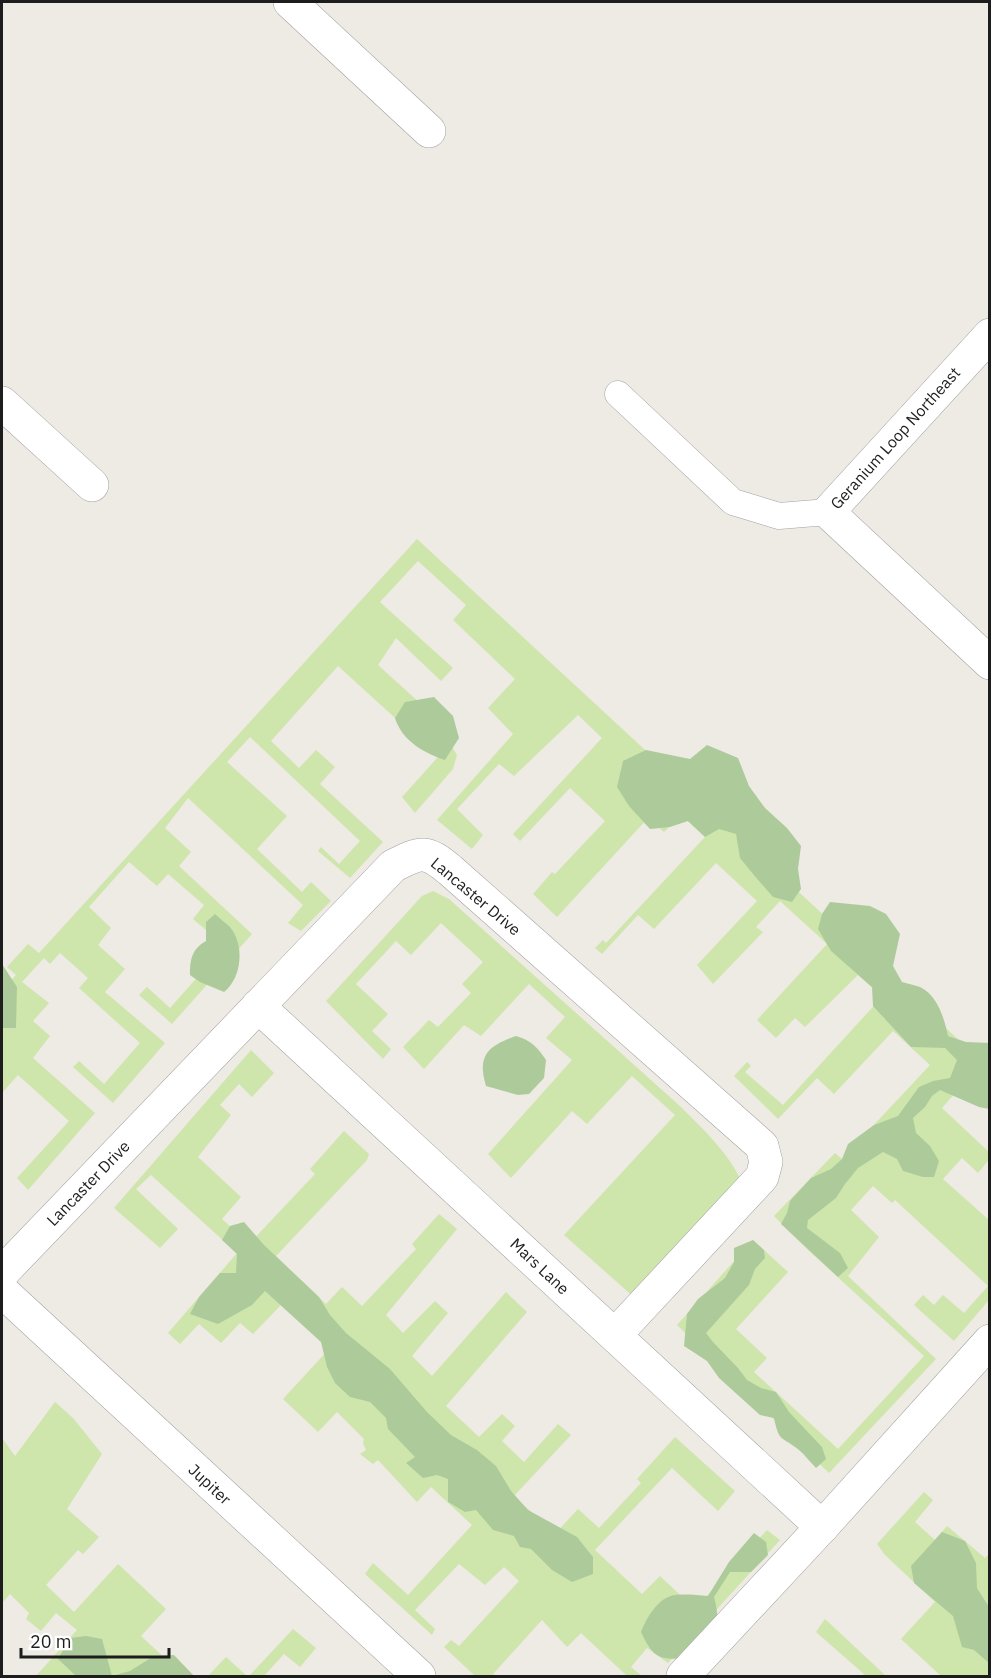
<svg xmlns="http://www.w3.org/2000/svg" width="991" height="1678" viewBox="0 0 991 1678" font-family="'IBM Plex Sans',sans-serif">
  <style>
    .grass { fill: #cee6ac }
    .forest { fill: #adcb9a }
    .lines { fill: none; stroke-linecap: round; stroke-linejoin: round }
    .service-casing { stroke: #a1a1a1; stroke-width: 27 }
    .minor-casing { stroke: #a1a1a1; stroke-width: 34 }
    .service { stroke: #fff; stroke-width: 26 }
    .minor { stroke: #fff; stroke-width: 33 }
    .labels { text-anchor: middle; stroke-width: 5; stroke-linejoin: round; paint-order: stroke }
    .street-label { font-size: 16px; fill: #1d1d1d; stroke: #fff }
  </style>
  <rect width="100%" height="100%" fill="#eeeae4"/>
  <g class="grass">
    <path d="M 417,539 L 989,1068 L 975,1070 L 942,1108 L 989,1152 L 989,1160 L 978,1173 L 962,1158 L 943,1179 L 989,1220 L 989,1300 L 954,1341 L 914,1305 L 923,1295 L 934,1305 L 943,1295 L 964,1313 L 988,1286 L 895,1200 L 892,1203 L 873,1186 L 851,1210 L 879,1237 L 848,1276 L 936,1359 L 829,1473 L 677,1325 L 753,1240 L 788,1272 L 736,1329 L 767,1358 L 754,1372 L 838,1449 L 924,1356 L 808,1250 L 774,1216 L 835,1153 L 842,1159 L 930,1065 L 893,1031 L 834,1094 L 817,1078 L 778,1119 L 734,1076 L 747,1062 L 751,1066 L 745,1072 L 783,1105 L 882,997 L 858,975 L 805,1027 L 795,1018 L 776,1038 L 757,1020 L 827,944 L 780,901 L 756,927 L 763,932 L 713,984 L 697,965 L 757,901 L 716,863 L 654,929 L 638,915 L 602,954 L 595,948 L 603,940 L 606,943 L 705,837 L 681,815 L 664,832 L 648,818 L 557,917 L 533,894 L 552,872 L 555,874 L 605,821 L 570,788 L 520,841 L 513,834 L 602,738 L 578,715 L 514,776 L 499,764 L 457,809 L 483,835 L 472,849 L 437,820 L 513,734 L 488,708 L 515,679 L 453,620 L 466,605 L 418,561 L 380,602 L 453,668 L 441,681 L 396,638 L 378,665 L 432,714 L 457,755 L 453,769 L 415,813 L 402,797 L 438,757 L 338,666 L 271,741 L 299,768 L 316,750 L 335,767 L 320,784 L 383,842 L 350,878 L 318,851 L 321,847 L 339,864 L 360,841 L 250,737 L 227,762 L 287,816 L 257,849 L 302,892 L 311,882 L 331,901 L 301,931 L 288,923 L 303,905 L 188,798 L 165,828 L 191,852 L 179,866 L 252,934 L 172,1024 L 139,995 L 147,987 L 170,1008 L 225,946 L 193,919 L 204,905 L 168,874 L 157,886 L 129,862 L 89,907 L 111,928 L 98,945 L 125,969 L 105,992 L 165,1043 L 113,1103 L 73,1067 L 79,1061 L 104,1084 L 140,1043 L 79,988 L 88,978 L 60,953 L 50,964 L 44,958 L 22,982 L 49,1003 L 33,1021 L 50,1036 L 33,1058 L 95,1113 L 28,1190 L 17,1178 L 69,1121 L 18,1075 L 2,1093 L 2,991 L 16,975 L 7,967 L 28,944 L 39,953 Z"/>
    <path d="M 433,891 L 449,899 L 681,1107 C 705,1131 730,1154 743,1185 L 636,1299 L 564,1235 L 675,1115 L 632,1076 L 587,1124 L 572,1111 L 511,1178 L 488,1154 L 572,1060 L 546,1038 L 565,1017 L 529,984 L 481,1036 L 464,1025 L 424,1069 L 403,1047 L 429,1020 L 438,1027 L 471,993 L 462,984 L 483,962 L 441,923 L 411,955 L 396,941 L 356,984 L 388,1014 L 372,1031 L 391,1049 L 383,1059 L 326,1001 L 422,896 Z"/>
    <path d="M 251,1050 L 274,1073 L 252,1097 L 239,1084 L 220,1105 L 231,1115 L 198,1157 L 241,1197 L 222,1219 L 249,1244 L 315,1174 L 310,1169 L 344,1131 L 369,1154 L 367,1160 L 276,1256 L 326,1304 L 342,1287 L 362,1306 L 416,1249 L 412,1244 L 439,1214 L 457,1229 L 386,1315 L 403,1333 L 435,1301 L 448,1313 L 412,1356 L 432,1376 L 506,1292 L 527,1312 L 446,1406 L 479,1437 L 502,1414 L 515,1426 L 502,1441 L 524,1462 L 558,1424 L 571,1435 L 514,1496 L 555,1534 L 578,1509 L 599,1528 L 641,1483 L 637,1479 L 675,1437 L 735,1491 L 718,1511 L 672,1468 L 595,1550 L 642,1594 L 660,1576 L 695,1609 L 767,1530 L 780,1540 L 668,1663 L 647,1648 L 631,1667 L 642,1676 L 627,1676 L 581,1633 L 567,1647 L 542,1620 L 493,1674 L 494,1676 L 475,1676 L 444,1647 L 451,1640 L 459,1646 L 519,1581 L 504,1567 L 485,1585 L 459,1564 L 415,1610 L 435,1629 L 432,1635 L 365,1574 L 373,1563 L 408,1595 L 472,1525 L 431,1487 L 417,1502 L 378,1460 L 373,1464 L 360,1454 L 366,1450 L 363,1443 L 364,1439 L 337,1412 L 318,1432 L 283,1399 L 329,1349 L 281,1305 L 253,1334 L 240,1323 L 221,1343 L 199,1324 L 180,1344 L 168,1333 L 237,1253 L 151,1175 L 136,1189 L 178,1229 L 160,1248 L 114,1208 Z"/>
    <path d="M 55,1402 L 73,1418 L 102,1454 L 67,1509 L 99,1537 L 83,1554 L 78,1550 L 46,1585 L 74,1612 L 118,1564 L 166,1609 L 141,1636 L 184,1676 L 36,1676 L 77,1630 L 56,1613 L 41,1631 L 26,1619 L 29,1613 L 10,1594 L 2,1603 L 2,1438 L 15,1456 Z"/>
    <path d="M 924,1492 L 933,1500 L 915,1522 L 935,1540 L 947,1526 L 985,1558 L 989,1554 L 989,1676 L 941,1676 L 901,1639 L 935,1602 L 885,1555 L 877,1544 Z"/>
    <path d="M 825,1619 L 886,1676 L 862,1676 L 864,1674 L 816,1632 Z"/>
    <path d="M 293,1629 L 316,1648 L 300,1667 L 284,1654 L 264,1676 L 249,1676 Z"/>
    <path d="M 226,1657 L 247,1676 L 208,1676 Z"/>
  </g>
  <g class="forest">
    <path d="M 434,697 L 453,716 L 459,738 L 445,760 C 424,753 402,741 395,718 L 405,702 Z"/>
    <path d="M 707,745 L 738,758 L 749,786 L 765,808 L 787,828 L 801,846 L 798,869 L 801,889 L 792,902 L 773,897 L 753,874 L 740,858 L 736,834 L 719,829 L 705,837 L 688,821 L 670,827 L 650,829 L 629,806 L 617,787 L 623,761 L 646,750 L 690,759 Z"/>
    <path d="M 830,902 L 870,906 L 886,914 L 900,934 L 893,966 L 902,982 C 908,984 915,985 920,987 C 938,996 944,1018 948,1036 L 966,1042 L 990,1043 L 989,1109 L 979,1107 L 940,1090 L 932,1096 L 925,1107 L 913,1118 L 916,1133 L 930,1146 L 939,1161 L 934,1177 L 923,1177 L 903,1171 L 897,1159 L 883,1152 L 858,1168 L 845,1184 L 836,1198 L 808,1220 L 807,1228 L 840,1253 L 848,1268 L 838,1277 L 781,1224 L 787,1213 L 790,1201 L 811,1178 L 831,1169 L 842,1159 L 848,1144 L 874,1125 L 898,1116 L 919,1087 L 933,1081 L 950,1078 L 957,1060 L 945,1048 L 911,1047 L 873,1006 L 872,987 L 831,951 L 818,929 L 822,914 Z"/>
    <path d="M 215,914 C 220,919 226,923 230,927 C 245,945 242,978 224,992 L 200,982 L 190,975 C 190,959 192,949 206,941 L 206,922 Z"/>
    <path d="M 2,964 L 17,987 L 16,1028 L 2,1028 Z"/>
    <path d="M 516,1036 C 531,1040 538,1048 546,1060 L 544,1078 L 529,1094 L 518,1095 L 486,1086 C 477,1056 487,1046 516,1036 Z"/>
    <path d="M 244,1222 L 264,1245 L 319,1297 L 330,1315 L 346,1333 L 390,1369 L 427,1412 L 451,1435 L 477,1450 L 496,1466 L 511,1491 L 528,1510 L 577,1537 L 593,1557 L 593,1574 L 572,1582 L 552,1570 L 531,1549 L 520,1547 L 514,1536 L 493,1530 L 476,1510 L 465,1512 L 448,1502 L 448,1479 L 437,1475 L 423,1478 L 406,1463 L 415,1457 L 388,1429 L 386,1418 L 370,1402 L 350,1397 L 335,1383 L 327,1367 L 321,1342 L 265,1291 L 252,1305 L 218,1324 L 190,1314 L 199,1297 L 220,1273 L 236,1273 L 237,1254 L 222,1240 L 230,1226 Z"/>
    <path d="M 753,1240 L 764,1250 L 765,1258 L 755,1269 L 749,1285 L 706,1333 L 713,1342 L 738,1368 L 747,1380 L 761,1388 L 776,1392 L 789,1412 L 822,1447 L 826,1459 L 816,1468 C 810,1462 805,1455 799,1450 C 782,1436 779,1443 774,1418 L 760,1415 L 719,1378 L 707,1361 L 684,1346 L 687,1314 L 698,1299 L 725,1278 L 734,1262 L 734,1248 Z"/>
    <path d="M 942,1532 L 965,1541 L 976,1563 L 977,1588 L 989,1607 L 989,1663 L 974,1650 L 962,1647 L 953,1616 L 914,1583 L 911,1566 Z"/>
    <path d="M 754,1533 L 766,1542 L 768,1555 L 751,1572 L 730,1572 L 714,1597 C 723,1629 712,1635 694,1658 C 663,1659 655,1663 641,1632 C 646,1619 658,1597 675,1595 C 685,1594 697,1595 708,1596 L 729,1562 Z"/>
    <path d="M 86,1636 L 102,1639 L 112,1676 L 130,1671 L 154,1656 L 174,1655 L 194,1676 L 76,1676 L 58,1659 L 70,1638 Z"/>
  </g>
  <g class="lines">
    <g class="service-casing">
      <path id="service" d="M 618,394 L 733,502 L 779,516 L 828,512"/>
    </g>
    <g class="minor-casing">
      <g id="minor">
        <path d="M 290,2 L 429,131"/>
        <path d="M 990,335 L 828,512 L 990,663"/>
        <path d="M 2,403 L 92,485"/>
        <path d="M 258,1006 L 822,1527"/>
        <path d="M 2,1273 L 393,866 C 421,852 425,849 450,870 L 762,1146 L 766,1162 L 762,1177 L 615,1335"/>
        <path d="M 2,1291 L 419,1676"/>
        <path d="M 683,1676 L 822,1527 L 990,1341"/>
      </g>
    </g>
    <use href="#service" class="service"/>
    <use href="#minor" class="minor"/>
  </g>
  <g class="labels">
    <g class="street-label">
      <text transform="translate(895 438) rotate(-48)" y="6">Geranium Loop Northeast</text>
      <text transform="translate(476 896) rotate(40)" y="6">Lancaster Drive</text>
      <text transform="translate(88 1183) rotate(-46)" y="6">Lancaster Drive</text>
      <text transform="translate(540 1266) rotate(43)" y="6">Mars Lane</text>
      <text transform="translate(210 1484) rotate(43)" y="6">Jupiter</text>
    </g>
  </g>
  <rect width="991" height="1678" fill="none" stroke="#1d1d1d" stroke-width="6"/>
  <path d="M21 1648v9h148v-9" fill="none" stroke="#1d1d1d" stroke-width="3"/>
  <text x="30" y="1648" font-size="18" fill="#1d1d1d" stroke="#ffffff" stroke-width="4.5" paint-order="stroke">20 m</text>
</svg>
